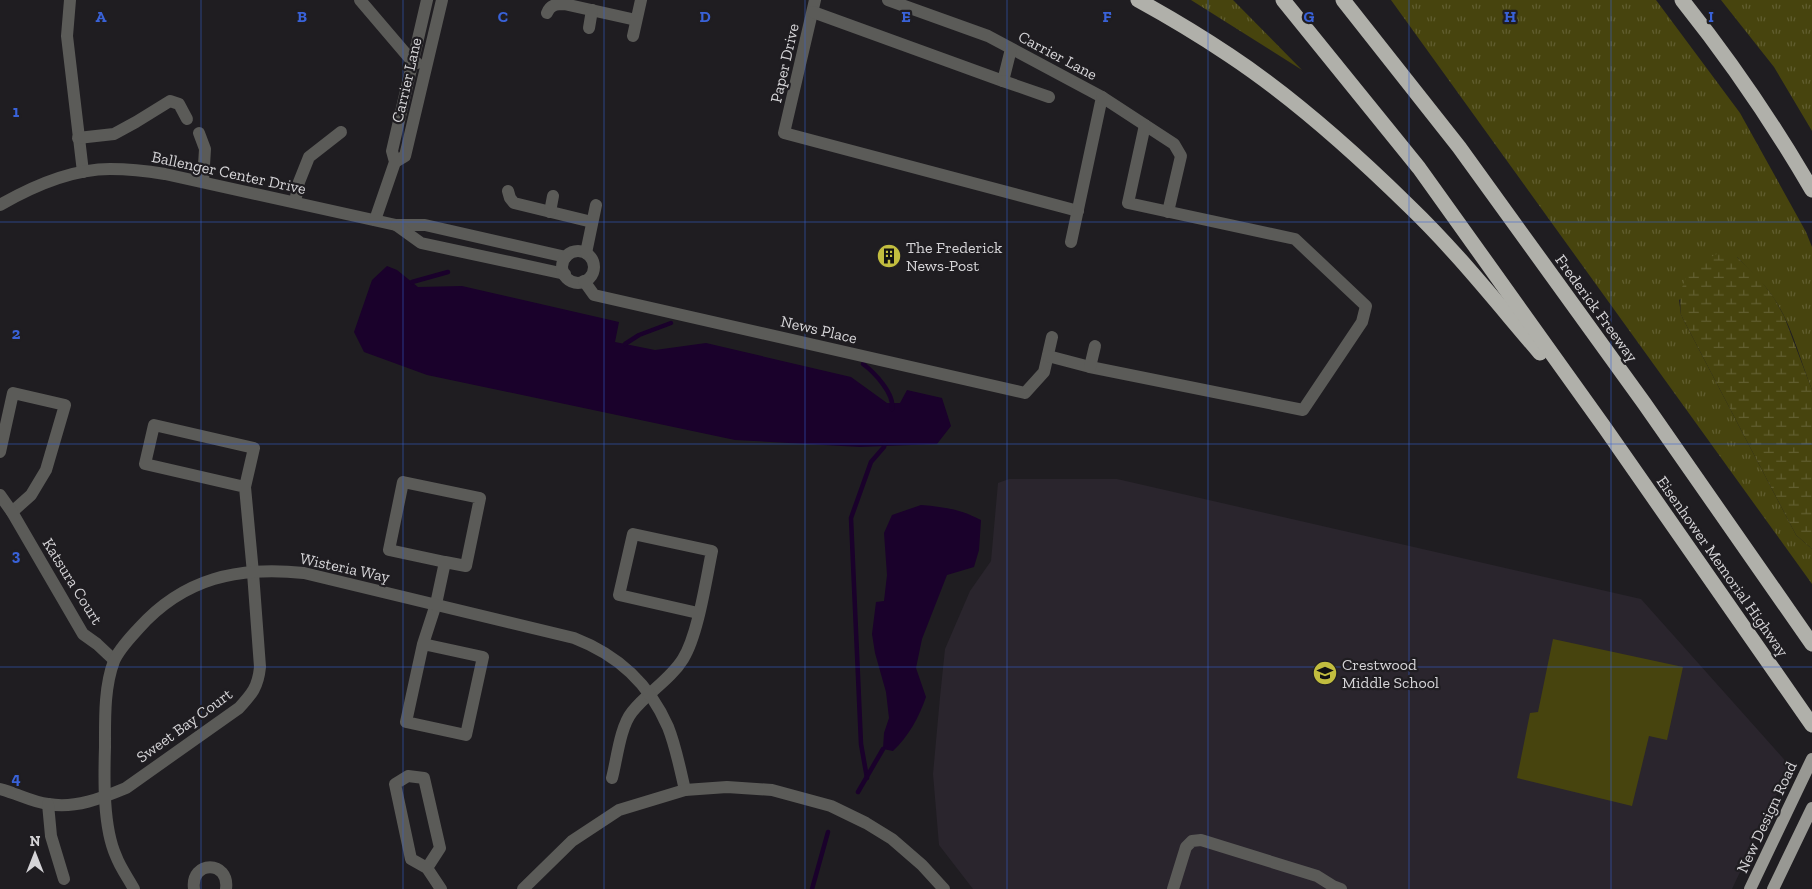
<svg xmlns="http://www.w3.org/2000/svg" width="1812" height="889" viewBox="0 0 1812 889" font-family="'Zilla Slab',serif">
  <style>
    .built { fill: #2a252d }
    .grass { fill: url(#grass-tufts) }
    .wetland { fill: url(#wetland-marsh) }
    .pitch { fill: #47440e }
    .water { fill: #1a012b }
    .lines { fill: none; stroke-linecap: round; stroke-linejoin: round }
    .stream { stroke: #1a012b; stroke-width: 4.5 }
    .minor { stroke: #5b5b58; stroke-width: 12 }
    .major { stroke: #989893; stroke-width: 12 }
    .highway { stroke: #b0b0aa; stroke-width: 15 }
    .grid { fill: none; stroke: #3962d8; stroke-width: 1; stroke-opacity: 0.55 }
    .labels { text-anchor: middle; stroke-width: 4.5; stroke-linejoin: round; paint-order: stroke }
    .street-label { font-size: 16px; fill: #d5d4d7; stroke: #1f1d21 }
    .poi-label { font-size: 16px; fill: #d5d4d7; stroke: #1f1d21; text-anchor: start }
    .grid-label { font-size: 16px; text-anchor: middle; font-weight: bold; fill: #3962d8; stroke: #1f1d21; stroke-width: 4.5; stroke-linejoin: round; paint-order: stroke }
  </style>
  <defs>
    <pattern id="grass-tufts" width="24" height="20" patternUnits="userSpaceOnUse" patternTransform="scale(1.25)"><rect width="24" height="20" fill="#47440e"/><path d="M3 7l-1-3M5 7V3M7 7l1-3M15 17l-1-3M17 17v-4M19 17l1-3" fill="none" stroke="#615e30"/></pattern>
    <pattern id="wetland-marsh" width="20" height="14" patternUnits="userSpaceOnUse" patternTransform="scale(1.25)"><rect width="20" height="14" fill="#47440e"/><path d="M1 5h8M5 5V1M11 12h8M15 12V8" fill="none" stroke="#615e30"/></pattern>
  </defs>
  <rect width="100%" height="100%" fill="#1f1d21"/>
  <path class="built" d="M 1009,479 L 1117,479 L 1641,599 L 1790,766 L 1732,889 L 973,889 L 939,845 L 933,774 L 940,697 L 945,649 L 970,591 L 991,561 L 998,483 Z"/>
  <g class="grass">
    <path d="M 1191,0 L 1233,0 L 1302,70 Z"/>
    <path d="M 1391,0 L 1656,0 L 1740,113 L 1806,232 L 1812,247 L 1812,390 C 1800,360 1792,324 1773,297 C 1763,282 1750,270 1737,257 L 1679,300 L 1681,315 L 1796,535 L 1812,549 L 1812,584 Z"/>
    <path d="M 1721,0 L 1812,0 L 1812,131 L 1774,67 Z"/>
  </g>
  <path class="wetland" d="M 1721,252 L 1737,257 L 1759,278 L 1774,298 L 1784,316 L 1812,390 L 1812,549 L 1796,535 L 1681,315 C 1677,279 1690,266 1721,252 Z"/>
  <path class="pitch" d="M 1553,639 L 1683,667 L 1667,740 L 1649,736 L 1632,806 L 1517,778 L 1530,713 L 1538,712 Z"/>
  <g class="water">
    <path d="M 387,266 L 397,270 L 418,287 L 462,286 L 619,322 L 615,342 L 655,350 L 706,343 L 851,377 L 887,403 L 900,403 L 907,390 L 942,398 L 951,426 L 937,444 L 860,447 L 735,440 L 427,375 L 364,352 L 354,332 L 372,280 Z"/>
    <path d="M 921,505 C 944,507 960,509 981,520 L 979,550 L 974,567 L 947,575 L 922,639 L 916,668 L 926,697 C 919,717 909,736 893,751 L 883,749 L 884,733 L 889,718 L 886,692 L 875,653 L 872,634 L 876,602 L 884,601 L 887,575 L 884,533 L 892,515 Z"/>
  </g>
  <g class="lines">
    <g class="stream">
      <path d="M 412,282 L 448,272"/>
      <path d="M 625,344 L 639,335 L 671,323"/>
      <path d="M 863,364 C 874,372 895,394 892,409"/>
      <path d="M 867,778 L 861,744 L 851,518 L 871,462 L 884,447 L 885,443"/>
      <path d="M 858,792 L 883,749"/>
      <path d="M 812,889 L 828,832"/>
    </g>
    <g class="minor">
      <path d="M 70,0 L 67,36 L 83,172"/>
      <path d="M 360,0 L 412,61 L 417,63"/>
      <path d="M 815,0 L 784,133 L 1078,211"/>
      <path d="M 888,0 L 988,36 L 1102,97 L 1071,242"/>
      <path d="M 813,12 L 1003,81 L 1011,49"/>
      <path d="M 547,13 C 550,5 556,4 564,4 L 636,20"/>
      <path d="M 589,28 L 592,10"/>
      <path d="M 633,36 L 641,0"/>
      <path d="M 1003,81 L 1049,97"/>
      <path d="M 1102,97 L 1174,144 L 1181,156 L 1168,212"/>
      <path d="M 199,133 L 205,149 L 203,182"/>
      <path d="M 78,138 L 114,134 L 136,122 L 170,101 L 179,104 L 187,119"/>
      <path d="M 395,162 L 405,156 L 442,0"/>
      <path d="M 508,191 L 510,198 L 514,203 L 592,222"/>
      <path d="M 295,202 L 299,182 L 309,157 L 341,132"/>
      <path d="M 0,205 C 33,186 71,169 110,169 C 129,169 147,171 165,174 L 396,225 L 425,225 L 566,257"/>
      <path d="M 550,212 L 553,196"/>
      <path d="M 375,220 L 395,162 L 392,151 L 427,0"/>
      <path d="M 396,225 L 421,243 L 565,274"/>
      <circle cx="578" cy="267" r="16"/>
      <path d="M 586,253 L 596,205"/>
      <path d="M 584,281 L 594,295 L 1025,393 L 1044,372 L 1052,337"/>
      <path d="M 1048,356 L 1090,367 L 1303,410 L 1362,322 L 1366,306 L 1295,239 L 1128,203 L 1145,125"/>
      <path d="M 1090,367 L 1095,346"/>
      <path d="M 0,452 L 13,393 L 65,405 L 46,470 L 31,495 L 12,512"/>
      <path d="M 0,495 L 12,512 L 83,634 L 97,644 L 114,660"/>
      <path d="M 423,644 L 406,722 L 466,735 L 483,657 L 423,644 L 436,604 L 445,562 L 389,550 L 403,482 L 480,498 L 466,566 L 445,562"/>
      <path d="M 612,778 C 617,759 620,727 632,712 C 648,692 670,680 683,659 C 698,635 706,580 712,551 L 633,534 L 619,595 L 698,613"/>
      <path d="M 0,789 C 16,793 32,802 48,804 C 75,809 102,798 126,788 L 239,708 C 252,694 258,687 260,667 L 253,573 L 245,487 L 254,448 L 154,425 L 145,464 L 245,487"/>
      <path d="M 48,804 L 51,836 L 64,879"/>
      <path d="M 427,868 L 440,848 L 424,778 L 408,776 L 395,784 L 411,859 L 427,868 L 441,889"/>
      <path d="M 134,889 C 128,878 120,867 116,856 C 103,827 104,779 105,747 C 105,720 104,687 114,661 C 119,649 130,638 139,628 C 184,578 238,566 304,573 L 574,638 C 618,655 649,683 668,727 C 676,747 680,769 685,790"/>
      <path d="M 194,889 C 190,860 230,860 226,889"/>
      <path d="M 523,889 L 572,841 L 619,810 L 685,790 L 727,787 L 772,790 L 831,806 L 866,823 L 892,839 L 922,865 L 944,889"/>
      <path d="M 1173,889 L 1186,847 L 1192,841 L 1201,840 L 1317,876 L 1333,886 L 1341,889"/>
    </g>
    <g class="major">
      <path d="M 1750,889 L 1812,759"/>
      <path d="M 1773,889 L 1812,808"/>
    </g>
    <g class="highway">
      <path d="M 1138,0 C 1169,17 1199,35 1229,55 C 1294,98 1353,151 1409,206 C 1456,251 1497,303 1540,353"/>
      <path d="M 1283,0 L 1419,168 L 1605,428 L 1812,725"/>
      <path d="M 1343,0 L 1459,147 L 1644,403 L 1812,644"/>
      <path d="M 1682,0 C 1730,60 1773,123 1812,190"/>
    </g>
  </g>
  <path class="grid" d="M 201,0 L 201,889M 403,0 L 403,889M 604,0 L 604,889M 805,0 L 805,889M 1007,0 L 1007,889M 1208,0 L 1208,889M 1409,0 L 1409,889M 1611,0 L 1611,889M 0,222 L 1812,222M 0,444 L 1812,444M 0,667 L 1812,667"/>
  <defs>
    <g id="building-disc" transform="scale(1.25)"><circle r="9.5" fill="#c2bd3f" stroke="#1f1d21"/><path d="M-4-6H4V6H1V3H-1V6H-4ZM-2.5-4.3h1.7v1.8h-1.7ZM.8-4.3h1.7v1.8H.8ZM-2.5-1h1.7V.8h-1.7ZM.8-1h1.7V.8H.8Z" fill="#111"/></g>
    <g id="school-disc" transform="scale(1.25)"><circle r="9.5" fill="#c2bd3f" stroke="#1f1d21"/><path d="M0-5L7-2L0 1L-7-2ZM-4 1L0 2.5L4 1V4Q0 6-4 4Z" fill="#111"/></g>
  </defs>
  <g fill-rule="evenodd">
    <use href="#building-disc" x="889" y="256"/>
    <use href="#school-disc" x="1325" y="673"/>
  </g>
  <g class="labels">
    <g class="street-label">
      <text transform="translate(1058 55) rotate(28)" y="6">Carrier Lane</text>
      <text transform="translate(784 63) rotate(-77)" y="6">Paper Drive</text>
      <text transform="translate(406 80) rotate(-77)" y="6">Carrier Lane</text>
      <text transform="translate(229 172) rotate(12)" y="6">Ballenger Center Drive</text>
      <text transform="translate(1597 308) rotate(54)" y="6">Frederick Freeway</text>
      <text transform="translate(819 329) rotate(13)" y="6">News Place</text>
      <text transform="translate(1723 566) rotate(55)" y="6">Eisenhower Memorial Highway</text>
      <text transform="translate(345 567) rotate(12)" y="6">Wisteria Way</text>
      <text transform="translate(73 581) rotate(58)" y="6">Katsura Court</text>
      <text transform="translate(184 725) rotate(-36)" y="6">Sweet Bay Court</text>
      <text transform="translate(1766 817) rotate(-65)" y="6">New Design Road</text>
    </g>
    <g class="poi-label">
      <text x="906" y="253">The Frederick<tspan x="906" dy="18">News-Post</tspan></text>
      <text x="1342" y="670">Crestwood<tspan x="1342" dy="18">Middle School</tspan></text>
    </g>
  </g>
  <g class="grid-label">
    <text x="101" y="22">A</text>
    <text x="302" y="22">B</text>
    <text x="503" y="22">C</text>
    <text x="705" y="22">D</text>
    <text x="906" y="22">E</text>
    <text x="1107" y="22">F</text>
    <text x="1309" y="22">G</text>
    <text x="1510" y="22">H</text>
    <text x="1711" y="22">I</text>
    <text x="16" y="117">1</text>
    <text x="16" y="339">2</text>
    <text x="16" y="561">3</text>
    <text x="16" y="784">4</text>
  </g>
  <g transform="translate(35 854)" stroke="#1f1d21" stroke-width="4" paint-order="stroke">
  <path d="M0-4L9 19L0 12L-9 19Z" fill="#d5d4d7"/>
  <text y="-8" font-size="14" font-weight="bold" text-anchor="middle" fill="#d5d4d7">N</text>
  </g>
</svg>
